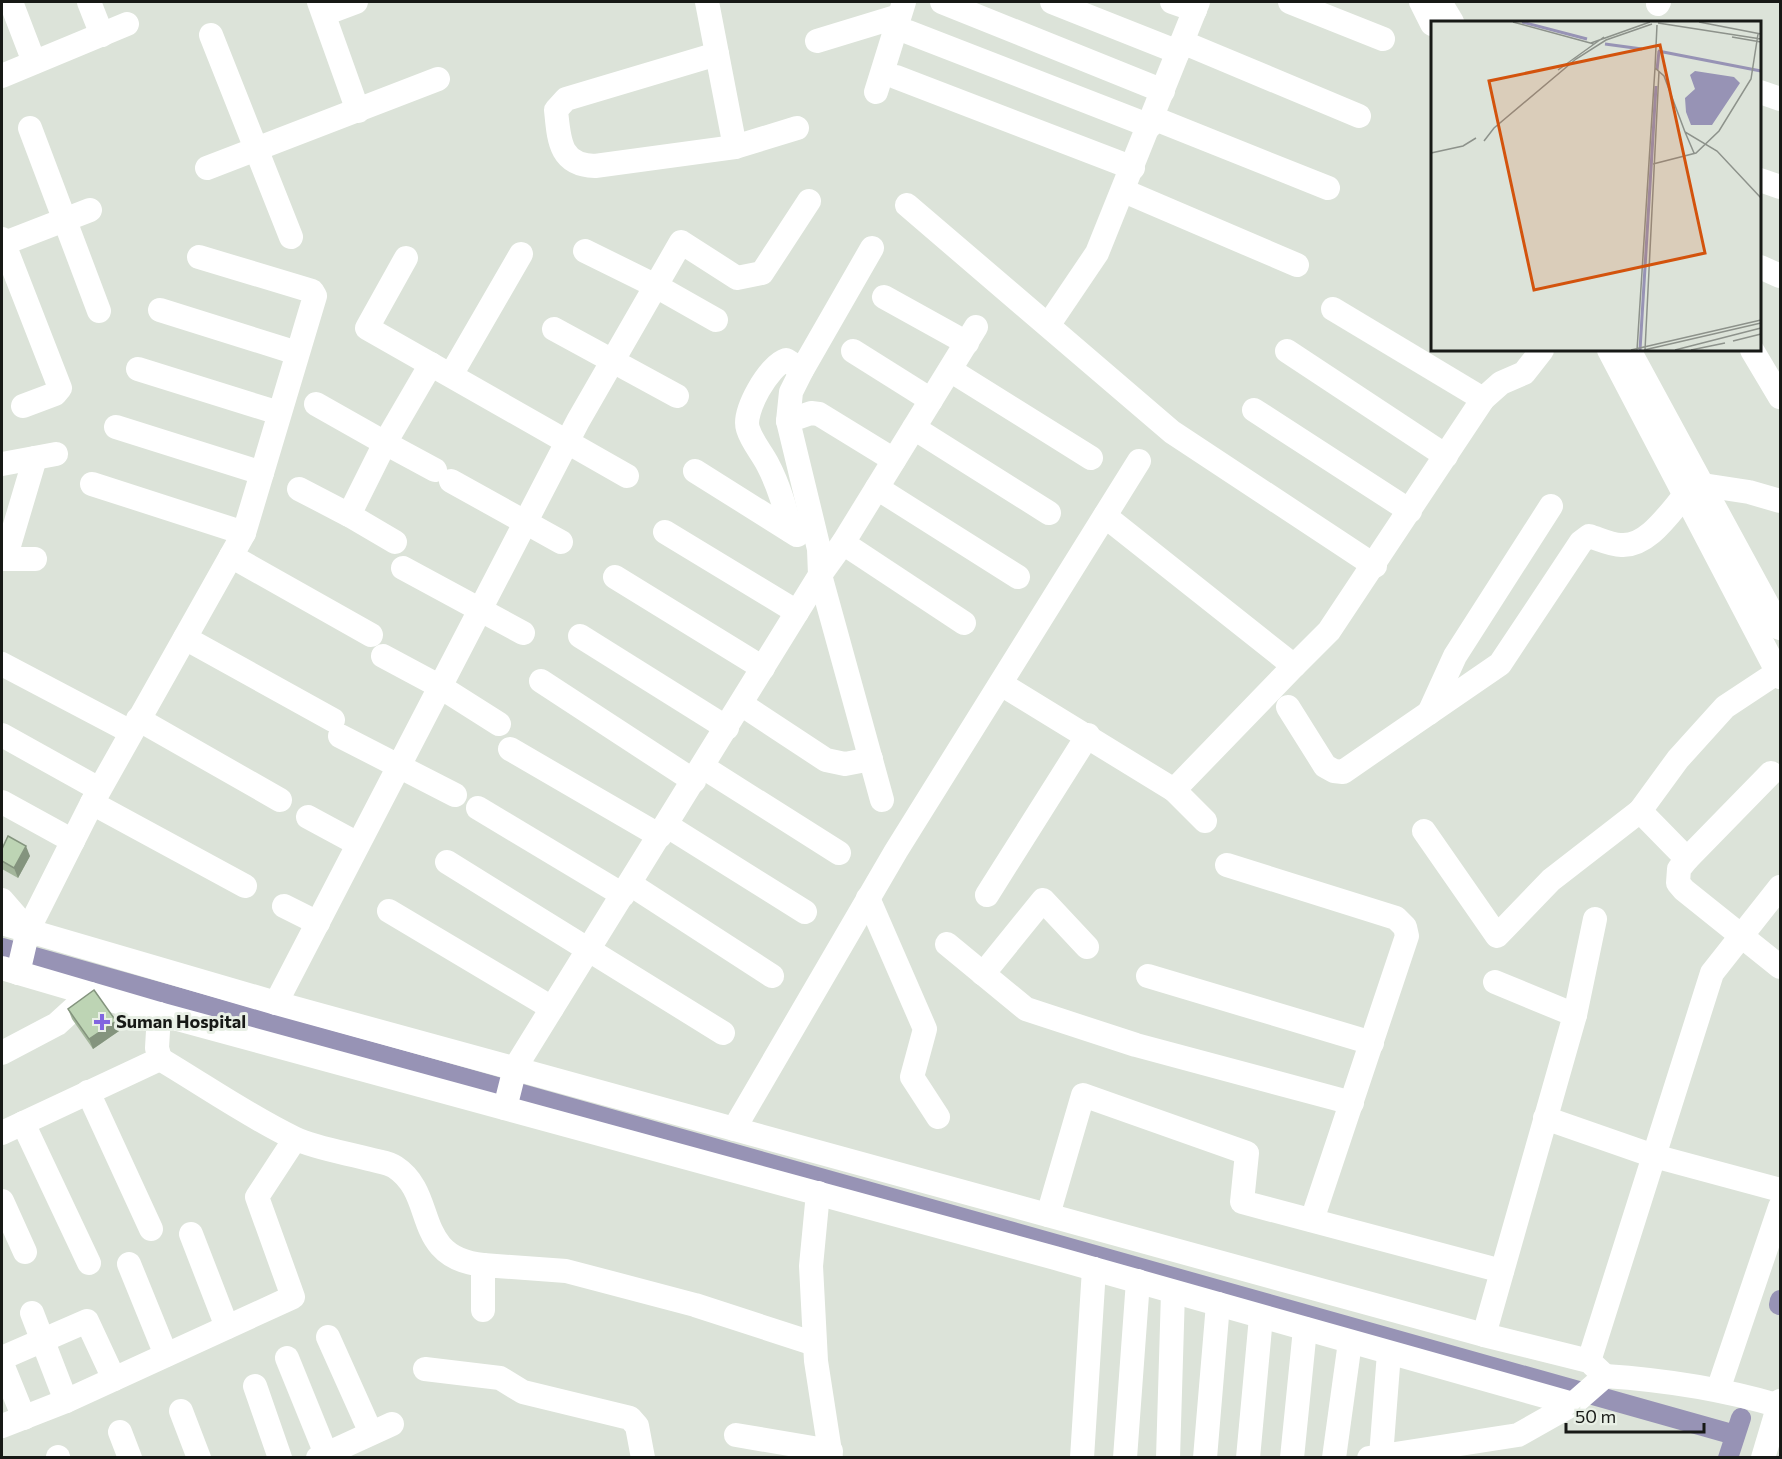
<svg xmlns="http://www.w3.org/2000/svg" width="1782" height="1459" viewBox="0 0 1782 1459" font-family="Commissioner,sans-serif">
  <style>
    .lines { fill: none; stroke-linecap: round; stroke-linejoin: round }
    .canal { stroke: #9793b5; stroke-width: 20 }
    .minor { stroke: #fff; stroke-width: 24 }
    .wall { fill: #a3b69b }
    .shaded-wall { fill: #84947e }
    .building { fill: #bdd4b4; stroke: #84947e; stroke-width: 1.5 }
    .poi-dot { fill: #8165e0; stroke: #e9f0e6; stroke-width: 2 }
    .labels { text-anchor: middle; stroke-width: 6; stroke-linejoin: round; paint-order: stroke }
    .poi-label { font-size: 18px; font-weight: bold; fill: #171916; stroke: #e9f0e6; text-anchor: start }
    .inset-river { fill: none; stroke: #9793b5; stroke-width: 3 }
    .inset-road { fill: none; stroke: #8d928b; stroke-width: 1.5 }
    .view { fill: #d3530d; fill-opacity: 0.15; stroke: #d3530d; stroke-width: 3 }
    .inset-edge { fill: none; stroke: #171916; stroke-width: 3 }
  </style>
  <rect width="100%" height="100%" fill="#dce3d9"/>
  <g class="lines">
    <g class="canal">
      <path d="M 2,948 L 1735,1435"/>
      <path d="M 1779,1305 L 1780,1300"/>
      <path d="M 1728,1458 L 1741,1418"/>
    </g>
    <g class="minor">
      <path d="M 11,2 L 34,62"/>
      <path d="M 89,2 L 102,35"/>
      <path d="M 319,2 L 358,111"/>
      <path d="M 707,2 L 735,147"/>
      <path d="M 942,2 L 1163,91"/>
      <path d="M 1052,2 L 1178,52"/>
      <path d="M 1172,2 L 1195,10"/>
      <path d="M 1290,2 L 1383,39"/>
      <path d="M 1421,2 L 1432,24"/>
      <path d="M 1440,2 L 1452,22"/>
      <path d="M 1658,4 L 1659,2"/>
      <path d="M 324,14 L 356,2"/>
      <path d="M 908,32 L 1150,126"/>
      <path d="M 211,35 L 291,237"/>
      <path d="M 817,41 L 899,16"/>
      <path d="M 1182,42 L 1359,116"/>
      <path d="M 717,54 L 566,99 L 556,110 C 559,139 559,165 595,166 L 735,147 L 797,128"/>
      <path d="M 2,76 L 127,24"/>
      <path d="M 896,77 L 1133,168"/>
      <path d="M 876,92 L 904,2"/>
      <path d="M 1760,92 L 1780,99"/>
      <path d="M 1153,118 L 1328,188"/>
      <path d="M 30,128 L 99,311"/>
      <path d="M 207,168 L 438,79"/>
      <path d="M 1760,180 L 1780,187"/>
      <path d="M 1124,191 L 1297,265"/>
      <path d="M 907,205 L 1172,432 L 1375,566"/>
      <path d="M 2,239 L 60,388 L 55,394 L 23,406"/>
      <path d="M 2,244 L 90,210"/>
      <path d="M 585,251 L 656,286 L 716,320"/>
      <path d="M 406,258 L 367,328 L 627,476"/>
      <path d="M 1760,267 L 1780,276"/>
      <path d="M 884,297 L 967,343"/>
      <path d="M 1333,309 L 1483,399"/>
      <path d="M 160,310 L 297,353"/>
      <path d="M 1049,324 L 1097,253 L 1198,2"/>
      <path d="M 554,329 L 677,396"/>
      <path d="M 1609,350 L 1780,677"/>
      <path d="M 1629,350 L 1780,628"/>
      <path d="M 1752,350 L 1780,397"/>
      <path d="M 853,351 L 931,400"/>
      <path d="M 1287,351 L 1446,456"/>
      <path d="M 431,364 L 385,443 L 435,470"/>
      <path d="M 138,369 L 279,413"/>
      <path d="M 950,370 L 1091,458"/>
      <path d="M 451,375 L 521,254"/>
      <path d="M 316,404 L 385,443 L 349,515 L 395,542"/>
      <path d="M 1254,410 L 1410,511"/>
      <path d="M 788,421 L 811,413 L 819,414 L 894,460"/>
      <path d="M 116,427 L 262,473"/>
      <path d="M 914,428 L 1049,513"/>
      <path d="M 2,464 L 56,454"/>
      <path d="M 695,471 L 797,535"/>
      <path d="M 451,481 L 561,542"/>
      <path d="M 92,484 L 244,533"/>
      <path d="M 1703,485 L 1749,492 L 1780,501"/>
      <path d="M 877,488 L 1018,577"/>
      <path d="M 299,489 L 349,515"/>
      <path d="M 1105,516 L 1294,666 L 1329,631 L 1483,399 L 1501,383 L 1524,373 L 1542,350"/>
      <path d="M 791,531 C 785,508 779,486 768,465 C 762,453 752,442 748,429 C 742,412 769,365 786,360 L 802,370"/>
      <path d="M 665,532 L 797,612"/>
      <path d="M 843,543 L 964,623"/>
      <path d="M 231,556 L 371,635"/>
      <path d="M 2,559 L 35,559"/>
      <path d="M 5,559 L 35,458"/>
      <path d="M 403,568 L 523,633"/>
      <path d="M 615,577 L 763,668"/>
      <path d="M 580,636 L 727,728"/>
      <path d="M 185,638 L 333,720"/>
      <path d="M 383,656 L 439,686 L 499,724"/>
      <path d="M 2,664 L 131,732"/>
      <path d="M 541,681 L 694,781"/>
      <path d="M 1001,684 L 1174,790 L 1294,666"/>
      <path d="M 741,704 L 826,760 L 845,764 L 871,759"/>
      <path d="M 1288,707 L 1325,766 L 1334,771 L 1343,772 L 1500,664 L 1581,542 L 1589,536 C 1599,539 1611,545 1621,545 C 1648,547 1670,512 1686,494"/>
      <path d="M 1429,713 L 1455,656 L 1551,506"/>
      <path d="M 138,719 L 280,800"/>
      <path d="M 2,735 L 99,789"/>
      <path d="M 340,736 L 455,795"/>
      <path d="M 510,749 L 660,836"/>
      <path d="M 703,767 L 839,853"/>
      <path d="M 1174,790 L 1205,821"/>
      <path d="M 882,800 L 820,575 L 843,543 L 976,327"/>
      <path d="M 2,802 L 73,841"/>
      <path d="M 92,803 L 245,886"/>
      <path d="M 478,808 L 623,895"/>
      <path d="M 1640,811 L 1678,759 L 1725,707 L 1778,672"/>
      <path d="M 308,817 L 358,844"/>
      <path d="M 666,825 L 805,912"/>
      <path d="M 1424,831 L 1497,936 L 1551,880 L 1640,811 L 1687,859 L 1771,773"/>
      <path d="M 1687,859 L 1679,869 L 1678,883 L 1684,890 L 1780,967"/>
      <path d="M 447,862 L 723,1033"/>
      <path d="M 1227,865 L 1396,918 L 1405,927 L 1407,936 L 1312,1220"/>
      <path d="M 630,884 L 772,976"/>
      <path d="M 987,895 L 1088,735"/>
      <path d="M 868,898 L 925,1029 L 912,1077 L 938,1117"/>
      <path d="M 2,900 L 28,930"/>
      <path d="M 284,906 L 318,923"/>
      <path d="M 389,911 L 552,1008"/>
      <path d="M 2,923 L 276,1003 L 1484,1335 L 1589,1361 L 1605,1376"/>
      <path d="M 947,944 L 1026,1009 L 1136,1045 L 1352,1103"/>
      <path d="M 2,968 L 159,1014 L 1055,1258 L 1573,1404"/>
      <path d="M 18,973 L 28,930 L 92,803 L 244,533 L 315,296 L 312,291 L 199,257"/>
      <path d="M 983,974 L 1043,900 L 1087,947"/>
      <path d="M 1148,976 L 1372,1043"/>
      <path d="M 1495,982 L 1575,1015"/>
      <path d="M 276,1003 L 578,421 L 681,242 L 737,278 L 762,273 L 809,201"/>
      <path d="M 2,1053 L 57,1024 L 90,994"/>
      <path d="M 160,1059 C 204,1085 248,1116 294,1138 C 317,1149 348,1153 373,1160 C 380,1162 389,1163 395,1167 C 438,1195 411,1257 483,1265"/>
      <path d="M 88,1092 L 151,1229"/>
      <path d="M 505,1108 L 515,1068 L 820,575 L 819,549 L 788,421 L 791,392 L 802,370 L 872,248"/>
      <path d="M 1545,1118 L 1654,1156 L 1780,1190"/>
      <path d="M 23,1123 L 89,1263"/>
      <path d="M 734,1129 L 896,851 L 1139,461"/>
      <path d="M 2,1133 L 160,1059 L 157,1048 L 159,1014"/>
      <path d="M 818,1193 L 811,1266 L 816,1361 L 831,1458"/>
      <path d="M 2,1201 L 25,1252"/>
      <path d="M 1048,1215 L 1083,1095 L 1247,1153 L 1242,1202 L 1502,1271"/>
      <path d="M 191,1234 L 227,1327"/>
      <path d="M 129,1264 L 166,1355"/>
      <path d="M 483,1310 L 483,1265 L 566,1271 L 695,1305 L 815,1344"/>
      <path d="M 32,1313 L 66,1401"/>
      <path d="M 1484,1335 L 1575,1015 L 1595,919"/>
      <path d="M 328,1337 L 371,1433"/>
      <path d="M 2,1358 L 87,1321 L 114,1379"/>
      <path d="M 287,1358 L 326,1454"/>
      <path d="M 1589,1361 L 1712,973 L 1780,887"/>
      <path d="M 2,1364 L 24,1418"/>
      <path d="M 425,1369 L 500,1378 L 523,1392 L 630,1418 L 637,1426 L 643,1458"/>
      <path d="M 255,1386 L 280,1458"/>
      <path d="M 1718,1390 L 1780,1207"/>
      <path d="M 181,1411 L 199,1458"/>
      <path d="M 2,1426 L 66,1401 L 293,1297 L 257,1197 L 295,1139"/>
      <path d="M 120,1432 L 130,1458"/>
      <path d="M 736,1435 L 831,1451"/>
      <path d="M 1381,1456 L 1389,1353"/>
      <path d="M 58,1457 L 58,1458"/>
      <path d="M 318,1458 L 392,1424"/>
      <path d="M 1082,1458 L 1094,1269"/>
      <path d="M 1125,1458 L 1138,1281"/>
      <path d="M 1168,1458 L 1173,1292"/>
      <path d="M 1205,1458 L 1218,1304"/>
      <path d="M 1248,1458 L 1261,1317"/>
      <path d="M 1292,1458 L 1305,1329"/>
      <path d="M 1334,1458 L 1350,1342"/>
      <path d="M 1369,1458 L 1518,1435 L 1573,1404 L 1605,1376 C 1665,1380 1723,1389 1780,1406"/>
      <path d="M 1763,1458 L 1780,1401"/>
    </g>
  </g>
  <g class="wall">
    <path d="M 2,849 L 30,856 L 18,878 L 2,869 Z"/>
    <path d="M 68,1009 L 119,1031 L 93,1049 L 72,1019 Z"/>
  </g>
  <g class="shaded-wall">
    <path d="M 26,846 L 30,856 L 18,878 L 14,868 Z"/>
    <path d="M 116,1021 L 119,1031 L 93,1049 L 89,1039 Z"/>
  </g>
  <g class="building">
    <path d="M 8,836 L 26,846 L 14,868 L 2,861 L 2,849 Z"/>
    <path d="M 94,990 L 116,1021 L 89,1039 L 68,1009 Z"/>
  </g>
  <path class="poi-dot" d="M99 1013h6v6h6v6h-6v6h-6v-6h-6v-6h6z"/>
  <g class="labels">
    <g class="poi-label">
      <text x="116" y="1028">Suman Hospital</text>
    </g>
  </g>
  <g transform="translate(1431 21)">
    <rect width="330" height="330" fill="#dce3d9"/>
    <path d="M 264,50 L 303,56 L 309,62 L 281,104 L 260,104 L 255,91 L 254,77 L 264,68 L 259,54 Z" fill="#9793b5"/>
    <path class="inset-river" d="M 91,1 L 156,18M 174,23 L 211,28M 227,30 L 330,50M 226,49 L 228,30M 209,329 L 225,65"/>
    <path class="inset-road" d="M 82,1 L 163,23M 268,1 L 330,13M 227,2 L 330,18M 226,4 L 224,47 L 233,55 L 254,111 L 286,130 L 330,177M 301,16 L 330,21M 160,22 L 219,1M 127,49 L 173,16M 254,111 L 263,132M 53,120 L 63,107 L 145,38 L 175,19 L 221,3M 0,132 L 32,125 L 45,117M 222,143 L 265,132 L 288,110 L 320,58 L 327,13M 302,320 L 330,313M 200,329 L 330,299M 206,329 L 224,47M 213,329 L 330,302M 214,329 L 228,50M 244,329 L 330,307M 260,329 L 294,322"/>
    <path class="view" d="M 229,24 L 274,232 L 103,269 L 58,60 Z"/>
    <rect width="330" height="330" class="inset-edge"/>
  </g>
  <rect width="1782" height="1459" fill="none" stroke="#171916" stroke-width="6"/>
  <path d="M1566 1423v9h138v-9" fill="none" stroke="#171916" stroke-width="3"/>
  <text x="1575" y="1423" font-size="18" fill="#171916" stroke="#e9f0e6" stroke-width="4.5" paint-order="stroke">50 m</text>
</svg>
